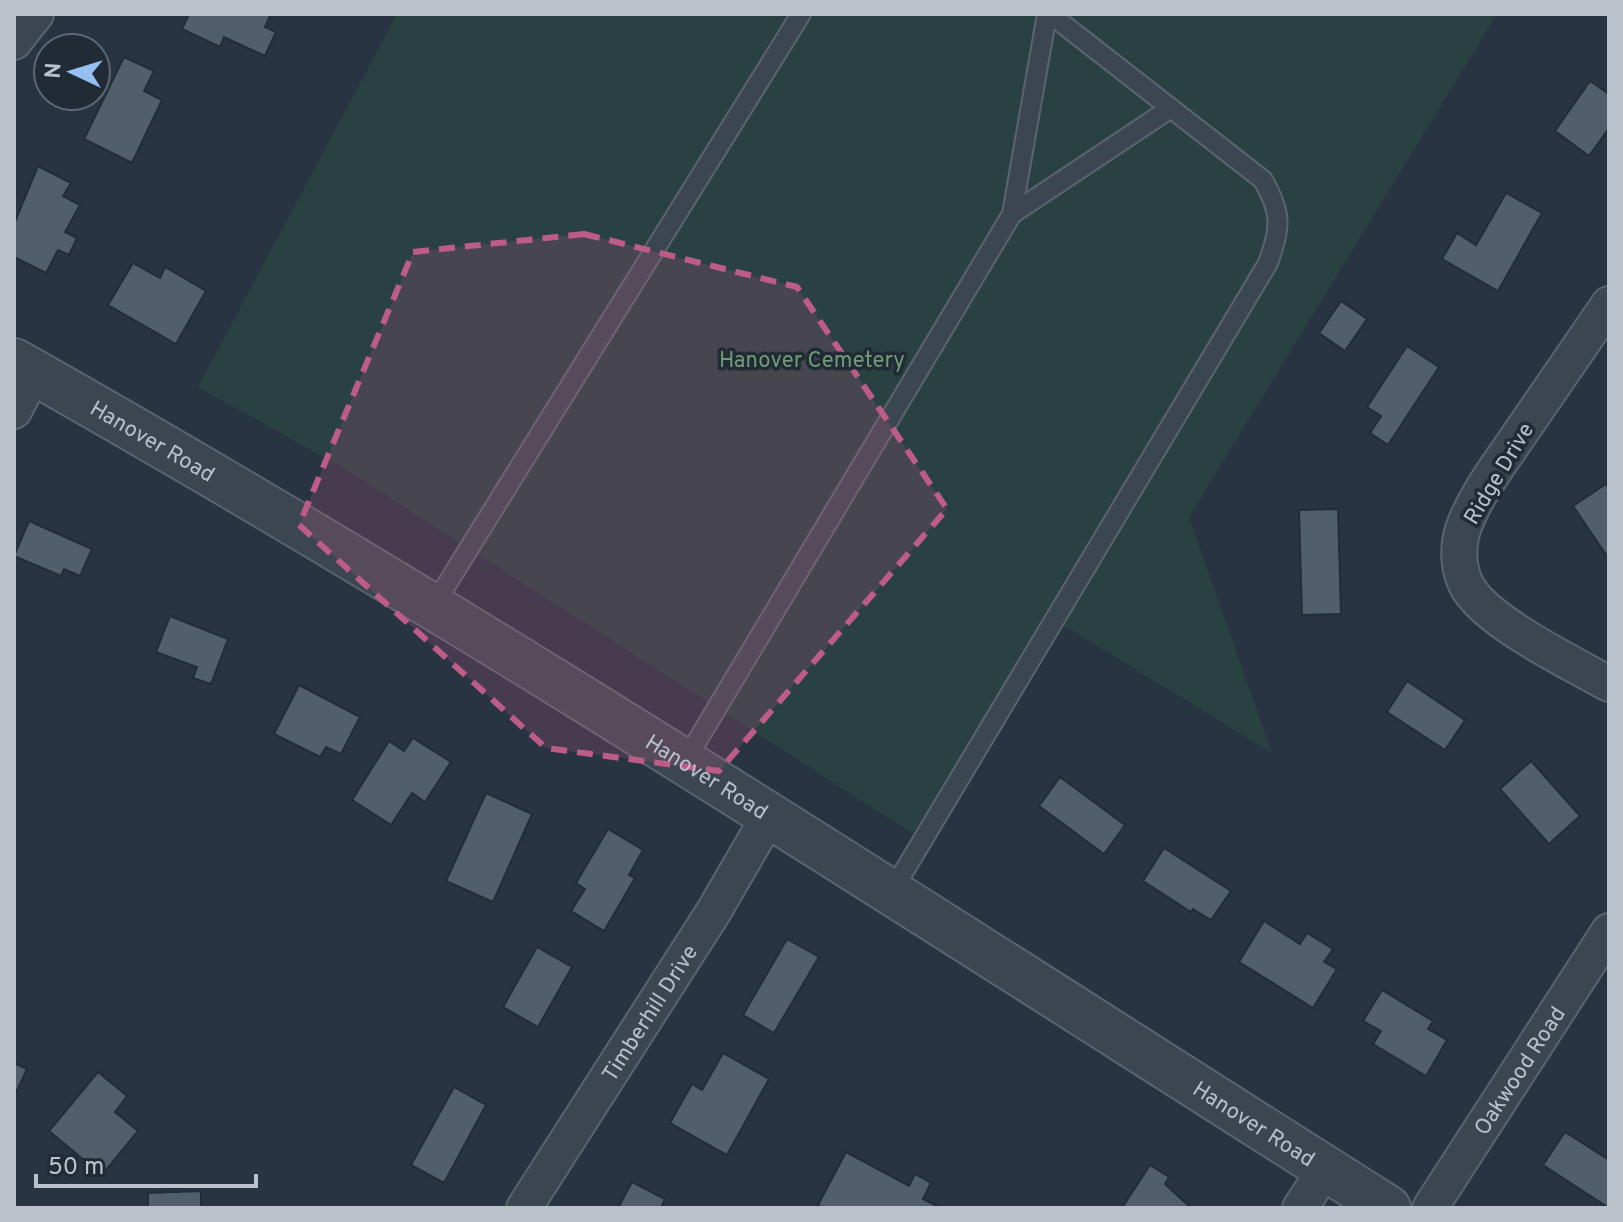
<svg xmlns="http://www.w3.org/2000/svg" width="1623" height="1222" viewBox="0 0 1623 1222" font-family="Overpass,sans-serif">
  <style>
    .green { fill: #2a4142 }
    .building { fill: #515f6c; stroke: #232d38; stroke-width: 2 }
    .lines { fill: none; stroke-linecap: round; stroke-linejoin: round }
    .service-casing { stroke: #5a646e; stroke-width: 22 }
    .minor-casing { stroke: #5a646e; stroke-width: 38 }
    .tertiary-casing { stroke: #5a646e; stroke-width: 48 }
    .service { stroke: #3c4651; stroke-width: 18 }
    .minor { stroke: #3c4651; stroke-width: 34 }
    .tertiary { stroke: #3c4651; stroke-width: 44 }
    .marked { fill: #be5c88; fill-opacity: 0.2; stroke: #be5c88; stroke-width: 6; stroke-dasharray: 16 10; stroke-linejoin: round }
    .labels { text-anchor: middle; stroke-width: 7; stroke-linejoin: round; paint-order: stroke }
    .park-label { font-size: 22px; fill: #729a79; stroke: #212b36 }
    .street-label { font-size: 22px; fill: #b9c1cb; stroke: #212b36 }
  </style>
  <rect width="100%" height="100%" fill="#283441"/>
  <path class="green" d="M 397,14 L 1497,14 L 1189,517 L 1272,753 L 1055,620 L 926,842 L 345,469 L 198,387 Z"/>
  <g class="building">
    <path d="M 189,14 L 271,14 L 265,27 L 276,32 L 265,56 L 224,37 L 220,47 L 182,29 Z"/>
    <path d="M 124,57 L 154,71 L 144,91 L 162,100 L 132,163 L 84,139 Z"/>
    <path d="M 1590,81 L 1609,94 L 1609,128 L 1589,156 L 1555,131 Z"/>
    <path d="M 38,166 L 71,183 L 63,196 L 80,205 L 65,232 L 77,238 L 69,255 L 58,250 L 46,273 L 14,257 L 14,224 Z"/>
    <path d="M 1506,193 L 1542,213 L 1498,291 L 1442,259 L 1457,233 L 1476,245 Z"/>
    <path d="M 133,263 L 160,278 L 165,267 L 206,291 L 176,344 L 108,305 Z"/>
    <path d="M 1341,301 L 1367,319 L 1345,351 L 1319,333 Z"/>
    <path d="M 1407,346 L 1439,367 L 1388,445 L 1370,433 L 1381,416 L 1367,407 Z"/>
    <path d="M 1606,484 L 1609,489 L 1609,559 L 1573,506 Z"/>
    <path d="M 1338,509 L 1341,614 L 1302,615 L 1299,510 Z"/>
    <path d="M 29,521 L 92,549 L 80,576 L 64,569 L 61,576 L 14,556 Z"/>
    <path d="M 170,616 L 228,639 L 211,684 L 193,678 L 197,667 L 156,652 Z"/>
    <path d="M 1407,681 L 1465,720 L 1445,750 L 1387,712 Z"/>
    <path d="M 299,685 L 360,717 L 341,754 L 326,747 L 320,757 L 274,734 Z"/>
    <path d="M 413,738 L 451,762 L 425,802 L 412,793 L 391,825 L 352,800 L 389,741 L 404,751 Z"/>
    <path d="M 1531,761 L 1580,816 L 1549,844 L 1500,789 Z"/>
    <path d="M 1060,777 L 1125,825 L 1104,854 L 1039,806 Z"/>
    <path d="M 486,793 L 532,814 L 493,902 L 446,881 Z"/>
    <path d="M 608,829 L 643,850 L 629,875 L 635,878 L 604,931 L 571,911 L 585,889 L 576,883 Z"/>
    <path d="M 1164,848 L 1231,891 L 1211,920 L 1193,909 L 1191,912 L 1143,881 Z"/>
    <path d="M 1264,921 L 1300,944 L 1307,933 L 1333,949 L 1324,962 L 1337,969 L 1313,1008 L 1239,962 Z"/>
    <path d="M 787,939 L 819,957 L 774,1033 L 743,1015 Z"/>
    <path d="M 537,947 L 572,967 L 538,1027 L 503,1007 Z"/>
    <path d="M 1382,990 L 1433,1021 L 1428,1029 L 1447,1040 L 1426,1076 L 1373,1044 L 1381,1031 L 1363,1021 Z"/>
    <path d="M 723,1053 L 769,1079 L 727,1155 L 670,1123 L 692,1084 L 702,1090 Z"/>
    <path d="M 14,1063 L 27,1069 L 14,1097 Z"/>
    <path d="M 98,1072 L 127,1096 L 115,1112 L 138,1131 L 102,1175 L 49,1131 Z"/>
    <path d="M 454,1087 L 486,1105 L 444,1183 L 411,1165 Z"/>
    <path d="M 1565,1132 L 1609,1160 L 1609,1208 L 1543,1165 Z"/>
    <path d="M 846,1152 L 909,1186 L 915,1174 L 931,1183 L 923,1199 L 941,1208 L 823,1208 L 818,1205 Z"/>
    <path d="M 1150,1165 L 1169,1177 L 1165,1184 L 1191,1208 L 1122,1208 Z"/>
    <path d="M 632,1182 L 665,1199 L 661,1208 L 618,1208 Z"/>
    <path d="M 201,1191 L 201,1208 L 148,1208 L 148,1193 Z"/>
  </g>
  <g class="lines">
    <g class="service-casing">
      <g id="service">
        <path d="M 1012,214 L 1171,108"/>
        <path d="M 432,608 L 801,14"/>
        <path d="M 684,763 L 1012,214 L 1047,14"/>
        <path d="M 891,893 L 1268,263 C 1281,228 1282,213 1263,180 L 1050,14"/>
      </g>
    </g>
    <g class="minor-casing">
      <g id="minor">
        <path d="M 14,42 L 36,14"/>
        <path d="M 1609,304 C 1579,348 1549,392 1519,435 C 1499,465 1475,495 1463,529 C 1457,548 1458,571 1468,588 C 1490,624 1572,663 1609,684"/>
        <path d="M 14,411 L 34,373"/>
        <path id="s1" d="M 524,1208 L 714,911 L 769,816"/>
        <path d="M 1300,1208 L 1326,1168"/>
        <path id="s2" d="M 1430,1208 L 1609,931"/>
      </g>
    </g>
    <g class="tertiary-casing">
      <g id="tertiary">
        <path id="s3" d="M 14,361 C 483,625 934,921 1388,1208"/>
      </g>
    </g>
    <use href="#service" class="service"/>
    <use href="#minor" class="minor"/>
    <use href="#tertiary" class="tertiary"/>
  </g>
  <path class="marked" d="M 584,234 L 797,287 L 947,509 L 719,771 L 546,748 L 299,525 L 413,252 Z"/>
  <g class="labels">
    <g class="park-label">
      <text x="812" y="367">Hanover Cemetery</text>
    </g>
    <g class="street-label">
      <text dy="8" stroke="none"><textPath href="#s3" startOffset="160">Hanover Road</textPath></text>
      <text transform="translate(1498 473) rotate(-59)" y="8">Ridge Drive</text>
      <text dy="8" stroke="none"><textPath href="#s3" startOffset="808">Hanover Road</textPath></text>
      <text dy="8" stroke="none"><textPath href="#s1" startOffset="232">Timberhill Drive</textPath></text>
      <text dy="8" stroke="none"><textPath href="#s2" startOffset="164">Oakwood Road</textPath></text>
      <text dy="8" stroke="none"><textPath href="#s3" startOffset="1456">Hanover Road</textPath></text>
    </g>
  </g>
  <rect width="1623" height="1222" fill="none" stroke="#b9c1cb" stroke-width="32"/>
  <g transform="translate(72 72) rotate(274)"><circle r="38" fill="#212b36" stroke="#5e6772" stroke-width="2"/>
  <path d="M0-6L14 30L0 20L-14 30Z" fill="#96c0f3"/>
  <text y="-12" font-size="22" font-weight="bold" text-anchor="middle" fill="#b9c1cb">N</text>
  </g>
  <path d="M36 1174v12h220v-12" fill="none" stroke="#b9c1cb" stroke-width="4"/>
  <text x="48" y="1174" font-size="24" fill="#b9c1cb" stroke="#212b36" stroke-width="6" paint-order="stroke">50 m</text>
</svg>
